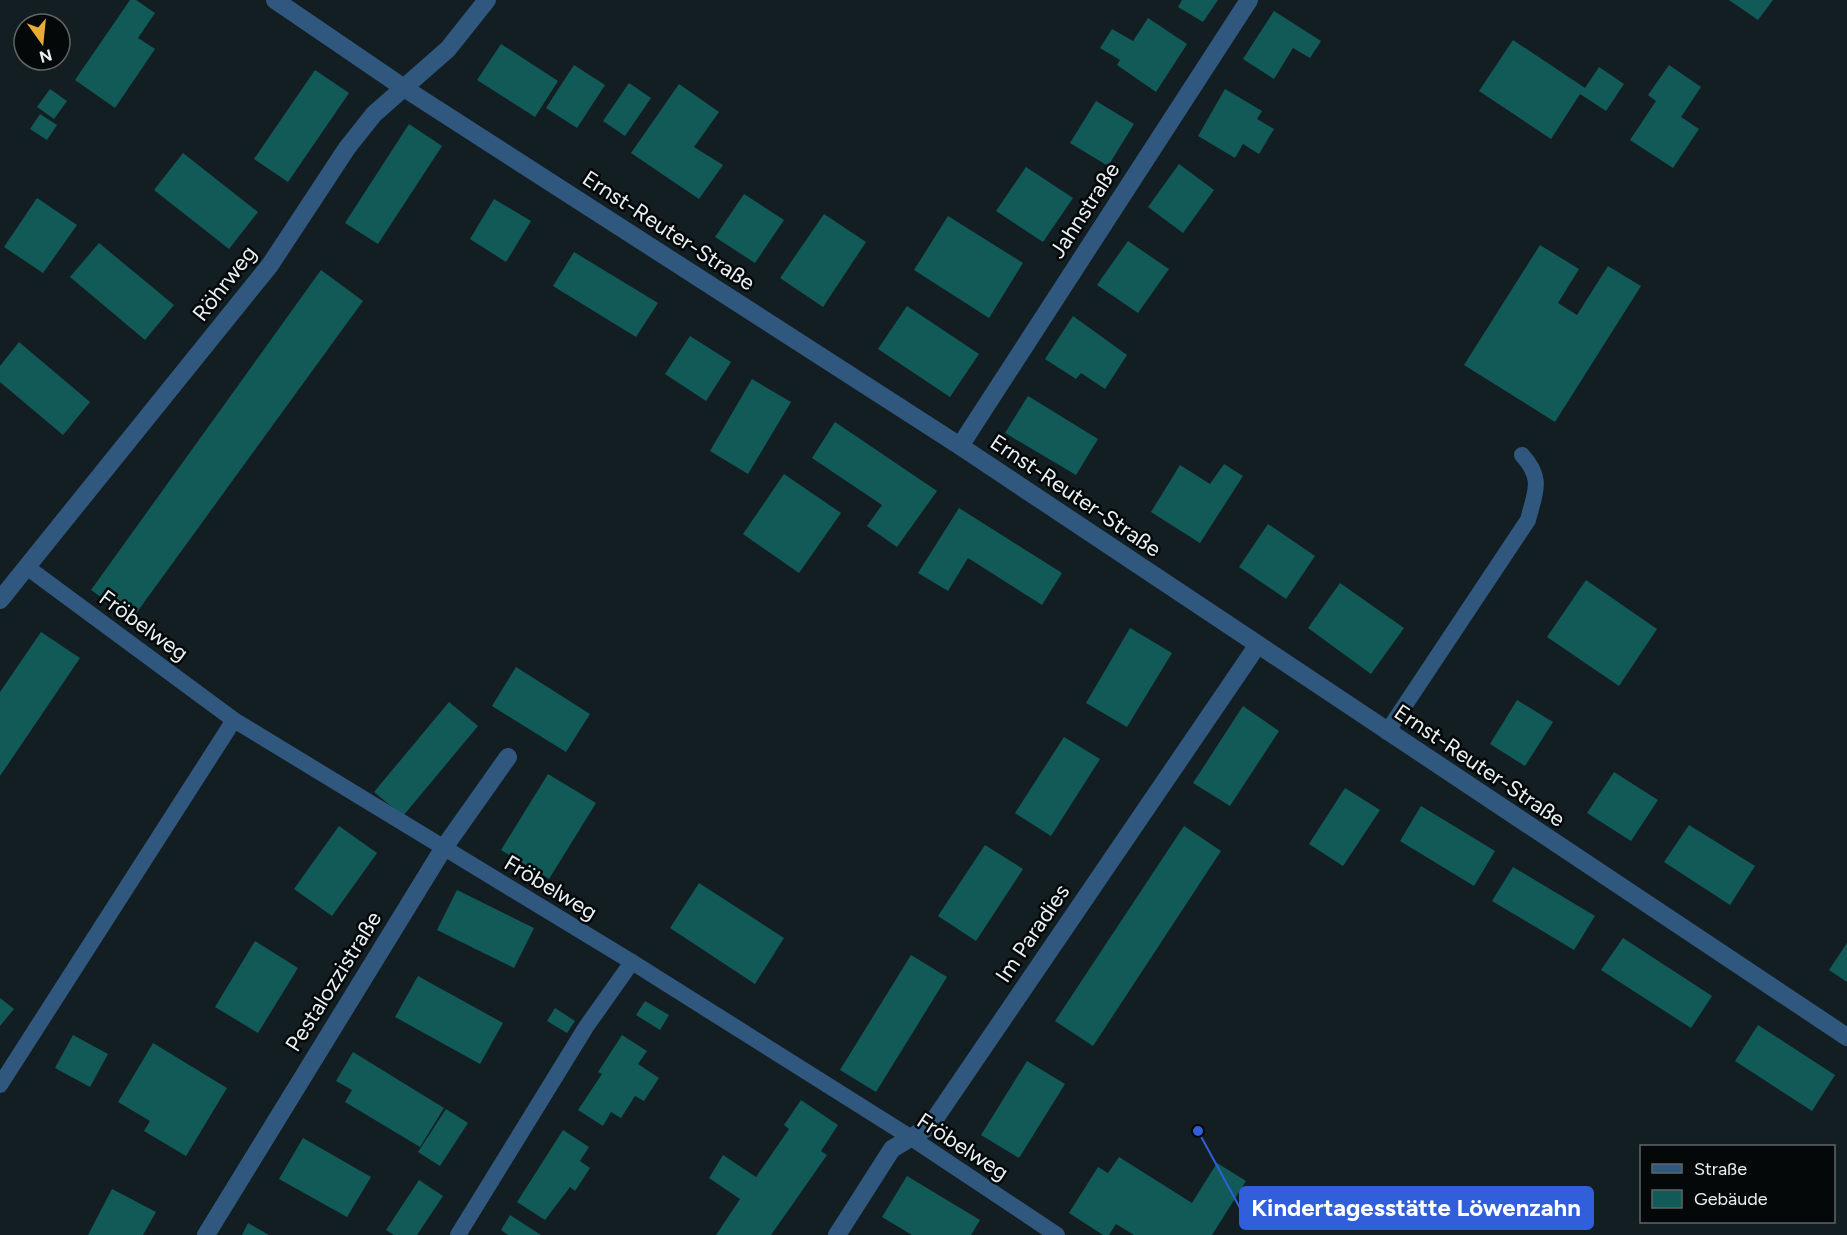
<svg xmlns="http://www.w3.org/2000/svg" width="1847" height="1235" viewBox="0 0 1847 1235" font-family="Figtree,sans-serif">
  <style>
    .building { fill: #115a58 }
    .lines { fill: none; stroke-linecap: round; stroke-linejoin: round }
    .lane { stroke: #30587e; stroke-width: 16 }
    .street { stroke: #30587e; stroke-width: 18 }
    .labels { text-anchor: middle; stroke-width: 5; stroke-linejoin: round; paint-order: stroke }
    .street-label { font-size: 22px; fill: #e9f0f2; stroke: #040809 }
    .leader { fill: none; stroke: #315edb; stroke-width: 2 }
    .callout-dot { fill: #315edb; stroke: #040809; stroke-width: 2 }
    .callout { fill: #315edb; stroke: #315edb; stroke-width: 2 }
    .callout-label { font-size: 24px; text-anchor: middle; font-weight: bold; fill: #fff }
  </style>
  <rect width="100%" height="100%" fill="#131e22"/>
  <g class="building">
    <path d="M 130,0 L 136,0 L 155,13 L 138,38 L 155,49 L 115,108 L 75,80 Z"/>
    <path d="M 1182,0 L 1218,0 L 1203,22 L 1178,7 Z"/>
    <path d="M 1729,0 L 1773,0 L 1758,20 Z"/>
    <path d="M 1274,11 L 1321,41 L 1310,58 L 1293,48 L 1274,79 L 1243,59 Z"/>
    <path d="M 1148,18 L 1187,44 L 1156,92 L 1117,65 L 1120,60 L 1100,48 L 1112,29 L 1133,41 Z"/>
    <path d="M 1513,40 L 1585,88 L 1599,67 L 1624,84 L 1606,111 L 1580,94 L 1551,139 L 1479,91 Z"/>
    <path d="M 501,44 L 558,81 L 535,117 L 477,80 Z"/>
    <path d="M 574,65 L 605,85 L 577,128 L 546,108 Z"/>
    <path d="M 1669,65 L 1701,87 L 1681,117 L 1699,129 L 1673,168 L 1630,140 L 1656,101 L 1648,95 Z"/>
    <path d="M 315,70 L 349,93 L 288,182 L 254,159 Z"/>
    <path d="M 629,83 L 651,98 L 625,136 L 603,121 Z"/>
    <path d="M 679,84 L 719,112 L 694,147 L 723,165 L 699,199 L 631,153 Z"/>
    <path d="M 50,89 L 67,101 L 54,119 L 37,107 Z"/>
    <path d="M 1225,89 L 1262,111 L 1257,119 L 1274,129 L 1259,154 L 1243,144 L 1235,158 L 1198,136 Z"/>
    <path d="M 1096,101 L 1134,124 L 1108,166 L 1070,143 Z"/>
    <path d="M 40,114 L 57,125 L 47,140 L 30,129 Z"/>
    <path d="M 409,124 L 442,146 L 378,244 L 345,223 Z"/>
    <path d="M 183,153 L 258,212 L 229,249 L 154,190 Z"/>
    <path d="M 1179,164 L 1214,190 L 1183,233 L 1148,207 Z"/>
    <path d="M 1026,167 L 1073,198 L 1043,242 L 996,211 Z"/>
    <path d="M 744,194 L 784,220 L 755,263 L 715,237 Z"/>
    <path d="M 37,198 L 77,225 L 43,273 L 4,247 Z"/>
    <path d="M 494,199 L 531,221 L 506,262 L 470,239 Z"/>
    <path d="M 824,214 L 866,242 L 823,307 L 780,278 Z"/>
    <path d="M 948,216 L 1023,263 L 989,318 L 914,270 Z"/>
    <path d="M 1128,241 L 1169,269 L 1138,313 L 1097,285 Z"/>
    <path d="M 99,243 L 174,305 L 145,340 L 70,277 Z"/>
    <path d="M 1540,245 L 1579,269 L 1558,303 L 1577,315 L 1608,266 L 1641,286 L 1555,422 L 1464,365 Z"/>
    <path d="M 574,252 L 658,303 L 636,337 L 553,286 Z"/>
    <path d="M 321,270 L 363,301 L 132,619 L 91,590 Z"/>
    <path d="M 907,306 L 979,354 L 950,397 L 878,349 Z"/>
    <path d="M 1073,316 L 1127,355 L 1105,389 L 1081,373 L 1076,379 L 1045,359 Z"/>
    <path d="M 690,336 L 731,362 L 706,401 L 665,374 Z"/>
    <path d="M 19,342 L 90,402 L 63,435 L 0,382 L 0,366 Z"/>
    <path d="M 752,379 L 791,402 L 748,474 L 710,451 Z"/>
    <path d="M 1028,396 L 1098,439 L 1076,475 L 1005,433 Z"/>
    <path d="M 835,422 L 937,491 L 897,547 L 867,526 L 882,505 L 812,458 Z"/>
    <path d="M 1224,464 L 1243,476 L 1200,543 L 1151,512 L 1180,465 L 1210,484 Z"/>
    <path d="M 784,474 L 841,513 L 799,573 L 743,534 Z"/>
    <path d="M 959,508 L 1062,573 L 1042,605 L 968,558 L 948,591 L 918,573 Z"/>
    <path d="M 1268,524 L 1315,556 L 1286,599 L 1239,567 Z"/>
    <path d="M 1586,580 L 1657,629 L 1619,686 L 1547,637 Z"/>
    <path d="M 1340,583 L 1404,628 L 1371,674 L 1308,628 Z"/>
    <path d="M 1130,628 L 1172,653 L 1127,727 L 1086,703 Z"/>
    <path d="M 41,632 L 80,658 L 0,776 L 0,692 Z"/>
    <path d="M 516,667 L 590,714 L 566,752 L 492,706 Z"/>
    <path d="M 1517,700 L 1553,722 L 1525,766 L 1490,744 Z"/>
    <path d="M 449,702 L 478,726 L 403,816 L 374,792 Z"/>
    <path d="M 1243,706 L 1279,731 L 1230,806 L 1193,783 Z"/>
    <path d="M 1064,737 L 1100,759 L 1051,836 L 1015,813 Z"/>
    <path d="M 1614,772 L 1658,800 L 1631,841 L 1587,813 Z"/>
    <path d="M 548,774 L 596,803 L 549,879 L 501,850 Z"/>
    <path d="M 1345,788 L 1380,810 L 1343,866 L 1309,844 Z"/>
    <path d="M 1421,806 L 1495,851 L 1474,886 L 1400,841 Z"/>
    <path d="M 1689,825 L 1755,866 L 1730,905 L 1664,862 Z"/>
    <path d="M 339,826 L 377,853 L 332,916 L 294,889 Z"/>
    <path d="M 1184,826 L 1221,851 L 1093,1046 L 1055,1021 Z"/>
    <path d="M 985,845 L 1023,869 L 976,941 L 938,916 Z"/>
    <path d="M 1513,867 L 1595,916 L 1574,950 L 1492,901 Z"/>
    <path d="M 699,883 L 784,938 L 755,984 L 670,928 Z"/>
    <path d="M 457,890 L 534,928 L 514,968 L 437,930 Z"/>
    <path d="M 1623,938 L 1712,996 L 1691,1028 L 1601,970 Z"/>
    <path d="M 255,941 L 298,968 L 258,1033 L 215,1007 Z"/>
    <path d="M 1847,943 L 1847,982 L 1829,970 Z"/>
    <path d="M 911,955 L 947,977 L 876,1092 L 840,1070 Z"/>
    <path d="M 418,976 L 503,1023 L 480,1064 L 395,1017 Z"/>
    <path d="M 0,998 L 14,1009 L 0,1026 Z"/>
    <path d="M 645,1001 L 669,1015 L 660,1030 L 636,1015 Z"/>
    <path d="M 555,1008 L 575,1021 L 567,1033 L 547,1021 Z"/>
    <path d="M 1758,1025 L 1835,1075 L 1812,1111 L 1735,1061 Z"/>
    <path d="M 73,1035 L 108,1054 L 90,1087 L 55,1068 Z"/>
    <path d="M 622,1035 L 647,1051 L 638,1064 L 659,1078 L 644,1101 L 635,1096 L 621,1118 L 611,1112 L 603,1126 L 578,1110 L 602,1074 L 598,1072 Z"/>
    <path d="M 153,1043 L 227,1088 L 186,1156 L 144,1131 L 150,1121 L 118,1102 Z"/>
    <path d="M 353,1052 L 444,1108 L 420,1147 L 345,1102 L 352,1090 L 336,1081 Z"/>
    <path d="M 1027,1061 L 1065,1084 L 1019,1158 L 981,1135 Z"/>
    <path d="M 801,1100 L 838,1125 L 821,1151 L 827,1155 L 771,1235 L 716,1235 L 740,1199 L 709,1178 L 723,1155 L 756,1177 L 789,1129 L 784,1125 Z"/>
    <path d="M 446,1109 L 468,1123 L 440,1166 L 418,1152 Z"/>
    <path d="M 563,1130 L 589,1147 L 580,1161 L 590,1168 L 575,1191 L 570,1187 L 545,1220 L 517,1202 Z"/>
    <path d="M 303,1138 L 371,1177 L 347,1217 L 279,1179 Z"/>
    <path d="M 1119,1157 L 1192,1203 L 1217,1163 L 1246,1181 L 1212,1235 L 1134,1235 L 1116,1224 L 1109,1235 L 1103,1235 L 1069,1213 L 1098,1167 L 1108,1173 Z"/>
    <path d="M 907,1176 L 980,1220 L 971,1235 L 912,1235 L 882,1217 Z"/>
    <path d="M 419,1180 L 443,1196 L 417,1235 L 394,1235 L 386,1230 Z"/>
    <path d="M 112,1189 L 156,1212 L 143,1235 L 88,1235 Z"/>
    <path d="M 510,1215 L 541,1235 L 508,1235 L 501,1230 Z"/>
    <path d="M 248,1223 L 269,1235 L 242,1235 Z"/>
  </g>
  <g class="lines">
    <g class="lane">
      <path d="M 28,568 L 234,720 L 632,962 L 910,1137 L 1057,1235"/>
      <path d="M 1387,732 L 1528,520 C 1535,492 1544,479 1522,455"/>
      <path d="M 0,1085 L 234,720"/>
      <path d="M 458,1235 L 586,1027 L 632,962"/>
    </g>
    <g class="street">
      <path d="M 275,0 L 404,88 L 960,446 L 1847,1037"/>
      <path d="M 960,446 L 1249,0"/>
      <path d="M 0,600 L 270,265 L 347,148 L 374,114 L 448,49 L 487,0"/>
      <path d="M 206,1235 L 443,849 L 508,757"/>
      <path d="M 837,1235 L 892,1149 L 930,1126 L 1257,646"/>
    </g>
  </g>
  <g class="labels">
    <g class="street-label">
      <text transform="translate(1084 210) rotate(-57)" y="8">Jahnstraße</text>
      <text transform="translate(669 230) rotate(33)" y="8">Ernst-Reuter-Straße</text>
      <text transform="translate(224 283) rotate(-52)" y="8">Röhrweg</text>
      <text transform="translate(1076 495) rotate(34)" y="8">Ernst-Reuter-Straße</text>
      <text transform="translate(144 625) rotate(36)" y="8">Fröbelweg</text>
      <text transform="translate(1480 765) rotate(34)" y="8">Ernst-Reuter-Straße</text>
      <text transform="translate(551 887) rotate(31)" y="8">Fröbelweg</text>
      <text transform="translate(1032 933) rotate(-56)" y="8">Im Paradies</text>
      <text transform="translate(333 981) rotate(-58)" y="8">Pestalozzistraße</text>
      <text transform="translate(963 1146) rotate(33)" y="8">Fröbelweg</text>
    </g>
  </g>
  <path class="leader" d="M1198 1131L1240 1208"/>
  <circle class="callout-dot" cx="1198" cy="1131" r="6"/>
  <rect class="callout" x="1240" y="1187" width="353" height="42" rx="6"/>
  <g class="callout-label">
    <text x="1416" y="1216">Kindertagesstätte Löwenzahn</text>
  </g>
  <rect x="1640" y="1145" width="195" height="78" fill="#040809" stroke="#606566" stroke-width="1.5"/>
  <rect x="1652" y="1164" width="30" height="9" fill="#30587e" stroke="#606566" stroke-width="1.5"/>
  <text x="1694" y="1175" font-size="18" fill="#e9f0f2">Straße</text>
  <rect x="1652" y="1190" width="30" height="18" fill="#115a58" stroke="#606566" stroke-width="1.5"/>
  <text x="1694" y="1205" font-size="18" fill="#e9f0f2">Gebäude</text>
  <g transform="translate(42 42) rotate(165)"><circle r="28" fill="#040809" stroke="#606566" stroke-width="1.5"/>
  <path d="M0-4.5L10 22L0 15L-10 22Z" fill="#e7ac37"/>
  <text y="-9" font-size="16" font-weight="bold" text-anchor="middle" fill="#e9f0f2">N</text>
  </g>
</svg>
